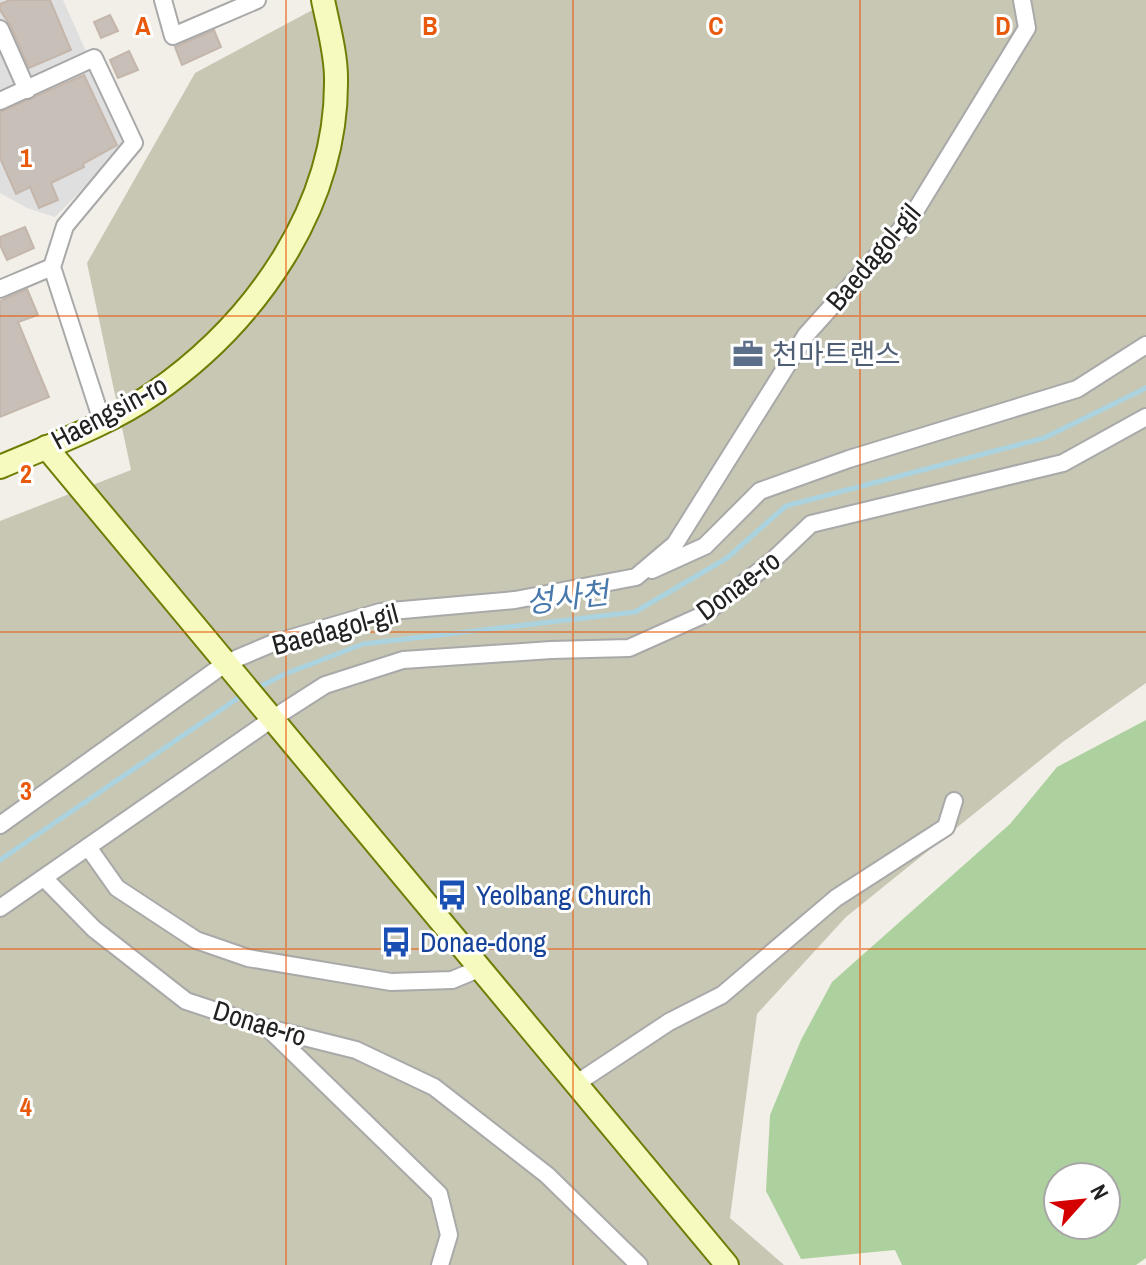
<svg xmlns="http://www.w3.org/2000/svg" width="1146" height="1265" viewBox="0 0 1146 1265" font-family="'Archivo Narrow','Noto Sans KR',sans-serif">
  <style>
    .residential { fill: #e0dfdf }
    .construction { fill: #c7c7b4 }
    .forest { fill: #add19e; fill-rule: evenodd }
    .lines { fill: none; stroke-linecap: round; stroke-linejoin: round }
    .stream { stroke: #aad3df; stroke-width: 5 }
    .building { fill: #c7bfb8; stroke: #c4b6ab; stroke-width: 2 }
    .street-casing { stroke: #a9a9a9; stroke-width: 20 }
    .secondary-casing { stroke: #707d05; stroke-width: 26 }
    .street { stroke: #fff; stroke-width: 16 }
    .secondary { stroke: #f7fabf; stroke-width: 22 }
    .grid { fill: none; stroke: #e8590c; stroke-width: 2; stroke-opacity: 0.55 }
    .labels { text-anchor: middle; stroke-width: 6; stroke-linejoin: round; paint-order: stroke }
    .street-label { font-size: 28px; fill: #222; stroke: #fff }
    .service-label { font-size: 28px; fill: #4e5e75; stroke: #fff; text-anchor: start }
    .transit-label { font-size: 28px; fill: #164399; stroke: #fff; text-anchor: start }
    .water-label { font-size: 30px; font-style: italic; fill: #4a7aab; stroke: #fff }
    .grid-label { font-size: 26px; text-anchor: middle; font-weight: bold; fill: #e8590c; stroke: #fff; stroke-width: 6; stroke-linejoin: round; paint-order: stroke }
  </style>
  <rect width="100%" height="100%" fill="#f2efe9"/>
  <path class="residential" d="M 0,0 L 63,0 L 127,143 L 55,217 L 27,208 L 0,193 Z"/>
  <path class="construction" d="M 331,0 L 1146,0 L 1146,683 L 1064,741 L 846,917 L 757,1014 L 730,1218 L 784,1265 L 0,1265 L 0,521 L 131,470 L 87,263 L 195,73 Z"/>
  <path class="forest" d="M 1146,720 L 1146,1258 L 1136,1265 L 902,1265 L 895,1250 L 801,1259 L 766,1191 L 770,1115 L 801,1040 L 832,982 L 1010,824 L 1057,767 ZM 1058,1177 L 1106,1177 L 1106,1225 L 1058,1225 Z"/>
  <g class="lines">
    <g class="stream">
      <path d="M 257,688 L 285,674 L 363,644 L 635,612 L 727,558 L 786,506 L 1044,438 L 1146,388"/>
      <path d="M 0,860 L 244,694"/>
    </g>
  </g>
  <g class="building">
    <path d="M 10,0 L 50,0 L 71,50 L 29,68 L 10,25 L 0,10 L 0,4 Z"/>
    <path d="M 110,15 L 118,31 L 101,38 L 94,22 Z"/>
    <path d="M 214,30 L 221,47 L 182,65 L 175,47 Z"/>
    <path d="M 129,51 L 138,70 L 118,78 L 110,60 Z"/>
    <path d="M 84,75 L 117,145 L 83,164 L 84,167 L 51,183 L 58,200 L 39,208 L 30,187 L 16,194 L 0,158 L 0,112 Z"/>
    <path d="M 25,227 L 34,248 L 7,260 L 0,245 L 0,237 Z"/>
    <path d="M 27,289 L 38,315 L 18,322 L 49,397 L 0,417 L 0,301 Z"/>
  </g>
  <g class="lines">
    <g class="street-casing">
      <g id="street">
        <path d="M 163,0 L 173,36 L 257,0"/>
        <path d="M 0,29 L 27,90"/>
        <path d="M 0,101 L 94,58 L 134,143 L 65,226 L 52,267 L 102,421"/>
        <path d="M 0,289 L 52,267"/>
        <path d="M 652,570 L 705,546 L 760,491 L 849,459 L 1077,389 L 1146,345"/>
        <path d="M 0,825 L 226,663 L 271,644 L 380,612 L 515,600 L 636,577 L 675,544 L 806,335 L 911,218 L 1027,28 L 1022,0"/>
        <path d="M 88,847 L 117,888 L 196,940 L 248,958 L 391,982 L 452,980 L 481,968"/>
        <path d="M 44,878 L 94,929 L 186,1001 L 268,1028 L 356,1050 L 434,1087 L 547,1175 L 639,1265"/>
        <path d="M 0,908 L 272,719 L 325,685 L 403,660 L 551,650 L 629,648 L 703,615 L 771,562 L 811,524 L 1063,463 L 1146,417"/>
        <path d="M 269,1029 L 439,1194 L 449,1235 L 440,1265"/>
        <path d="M 577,1083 L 669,1022 L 722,995 L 836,898 L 946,827 L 954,801"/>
      </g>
    </g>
    <g class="secondary-casing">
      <g id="secondary">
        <path d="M 46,447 L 727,1265"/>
        <path d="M 0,467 C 51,445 108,425 154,393 C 256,322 338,206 336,78 C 336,53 328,25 323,0"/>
      </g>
    </g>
    <use href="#street" class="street"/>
    <use href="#secondary" class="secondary"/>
  </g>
  <path class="grid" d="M 286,0 L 286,1265M 573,0 L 573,1265M 860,0 L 860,1265M 0,316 L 1146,316M 0,632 L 1146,632M 0,949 L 1146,949"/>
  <defs>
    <g id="office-bare" transform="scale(2.4)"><path d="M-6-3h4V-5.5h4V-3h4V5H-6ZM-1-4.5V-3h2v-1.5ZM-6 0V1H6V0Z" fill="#5c6f8a" stroke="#fff" stroke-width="2.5" paint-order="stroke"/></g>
    <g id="bus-bare" transform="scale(2.4)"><path d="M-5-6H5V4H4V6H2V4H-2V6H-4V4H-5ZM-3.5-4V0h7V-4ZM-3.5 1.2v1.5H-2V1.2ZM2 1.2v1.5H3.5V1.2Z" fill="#1a4fb4" stroke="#fff" stroke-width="2.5" paint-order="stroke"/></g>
  </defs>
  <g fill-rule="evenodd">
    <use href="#office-bare" x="748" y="354"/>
    <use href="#bus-bare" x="452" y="895"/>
    <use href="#bus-bare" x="396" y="942"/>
  </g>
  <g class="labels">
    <g class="street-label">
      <text transform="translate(873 257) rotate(-50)" y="10">Baedagol-gil</text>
      <text transform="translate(109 412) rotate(-28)" y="10">Haengsin-ro</text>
      <text transform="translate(738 585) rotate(-37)" y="10">Donae-ro</text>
      <text transform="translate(335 629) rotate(-15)" y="10">Baedagol-gil</text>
      <text transform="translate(260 1023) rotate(17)" y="10">Donae-ro</text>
    </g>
    <g class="service-label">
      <text x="772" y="364">천마트랜스</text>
    </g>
    <g class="transit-label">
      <text x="476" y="905">Yeolbang Church</text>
      <text x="420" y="952">Donae-dong</text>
    </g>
    <g class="water-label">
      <text transform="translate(567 598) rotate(-7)" y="10">성사천</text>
    </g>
  </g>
  <g class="grid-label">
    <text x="143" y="35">A</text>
    <text x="430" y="35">B</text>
    <text x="716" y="35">C</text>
    <text x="1003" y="35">D</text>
    <text x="26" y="167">1</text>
    <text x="26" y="483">2</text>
    <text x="26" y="800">3</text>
    <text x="26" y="1116">4</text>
  </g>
  <g transform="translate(1082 1201) rotate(63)"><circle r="38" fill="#ffffff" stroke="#a7a7a7" stroke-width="2"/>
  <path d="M0-6L14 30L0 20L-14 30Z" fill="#d40000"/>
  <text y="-12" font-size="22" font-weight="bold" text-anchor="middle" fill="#222222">N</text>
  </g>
</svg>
